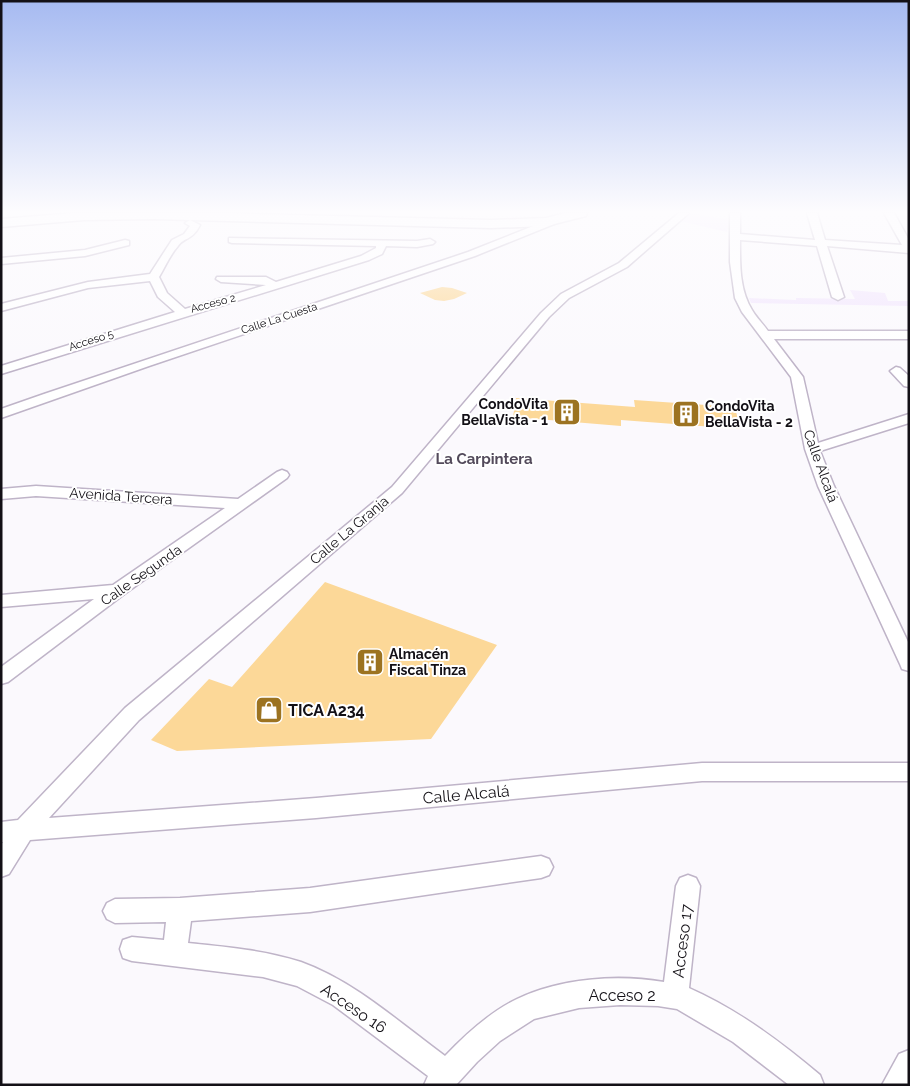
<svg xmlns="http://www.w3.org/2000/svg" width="910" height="1086" viewBox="0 0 910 1086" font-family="Raleway,sans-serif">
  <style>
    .green { fill: #f2e6fd }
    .building { fill: #fcd898 }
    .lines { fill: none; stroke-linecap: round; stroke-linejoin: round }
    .street-casing { stroke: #bfb4c8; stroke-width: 3 }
    .secondary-casing { stroke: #bfb4c8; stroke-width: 3 }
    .street { fill: #fff; fill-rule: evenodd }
    .secondary { fill: #fff; fill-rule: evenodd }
    .labels { text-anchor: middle; stroke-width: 4; stroke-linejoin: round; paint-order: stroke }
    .far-street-label { font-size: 11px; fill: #131016; stroke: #fff }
    .poi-label { font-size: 14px; font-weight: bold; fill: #131016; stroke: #fff; text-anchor: start }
    .street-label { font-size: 14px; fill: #131016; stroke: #fff }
    .neighbourhood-label { font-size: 15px; font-weight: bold; fill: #534a5b; stroke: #fff }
    .near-poi-label { font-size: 16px; font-weight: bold; fill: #131016; stroke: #fff; text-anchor: start }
    .near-street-label { font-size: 16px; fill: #131016; stroke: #fff }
  </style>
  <rect width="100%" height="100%" fill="#fbf9fd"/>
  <g class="green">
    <path d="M 690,213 L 730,220 L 727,232 L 680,221 Z"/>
    <path d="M 850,290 L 885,293 L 888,301 L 909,301 L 909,306 L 751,303 L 749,298 L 796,300 L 796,298 L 855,299 Z"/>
  </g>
  <g class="building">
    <path d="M 442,287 L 452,288 L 467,293 L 454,299 L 444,301 L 435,300 L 420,293 Z"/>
    <path d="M 516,398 L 635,407 L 634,400 L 735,407 L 740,429 L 621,420 L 621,426 L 513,417 Z"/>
    <path d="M 325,582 L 497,645 L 431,739 L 177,751 L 151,740 L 209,679 L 232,687 Z"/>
  </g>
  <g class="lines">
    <g class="street-casing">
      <g id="street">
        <path d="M 679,213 L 689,213 L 627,267 L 569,298 L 549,317 L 402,493 L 139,720 L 49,818 L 316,798 L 702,763 L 909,763 L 909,781 L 702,781 L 316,818 L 30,840 L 9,874 L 1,877 L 1,845 L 3,842 L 1,842 L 1,822 L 18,820 L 125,708 L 392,487 L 541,313 L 561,294 L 619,263 Z"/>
        <path d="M 730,213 L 740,213 L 740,234 L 815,240 L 807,213 L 817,213 L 825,240 L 902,245 L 884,213 L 894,213 L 909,240 L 909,253 L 827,246 L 844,297 L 838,300 L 832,297 L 817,246 L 740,240 C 740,263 739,289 752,310 C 756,317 763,324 768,331 L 909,331 L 909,339 L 774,339 L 803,377 L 818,443 L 909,414 L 909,423 L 820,451 L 834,486 L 909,644 L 909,671 L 902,669 L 900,664 L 818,486 L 805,449 L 791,377 L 742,312 L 735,298 L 730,262 Z"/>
        <path d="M 556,217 L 559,218 L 559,222 L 475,256 L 149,366 L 1,418 L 1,409 L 44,394 L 468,252 Z"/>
        <path d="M 190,220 L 200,225 C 192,241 184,237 178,246 C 170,255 165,267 159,277 L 167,293 L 185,309 L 266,285 L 221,282 L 216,279 L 217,277 L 266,277 L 276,282 L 361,256 L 376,248 L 376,246 L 232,243 L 229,242 L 229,238 L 417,241 L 430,239 L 435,242 L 433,244 L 417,247 L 386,246 L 382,254 L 369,260 L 1,374 L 1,366 L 175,312 L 158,297 L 150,281 L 88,288 L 1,311 L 1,304 L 88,282 L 150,274 L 172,240 L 184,234 L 190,226 L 185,223 Z"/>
        <path d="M 125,240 L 129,241 L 129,245 L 85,256 L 1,264 L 1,258 L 85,250 Z"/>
        <path d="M 896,367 L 900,368 L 909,376 L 909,387 L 904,386 L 890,371 Z"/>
        <path d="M 282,470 L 287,472 L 289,475 L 287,478 L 123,595 L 8,682 L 1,684 L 1,667 L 94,599 L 1,607 L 1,595 L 113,585 L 225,508 L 36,496 L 1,499 L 1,489 L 36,486 L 238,499 L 277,472 Z"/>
        <path d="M 541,856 L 549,859 L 553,867 L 549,875 L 541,878 L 310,912 L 191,921 L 188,943 C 226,947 264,950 301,962 C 354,981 400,1023 445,1056 C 466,1034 490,1012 517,999 C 560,978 618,974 664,982 L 676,886 L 680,878 L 688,875 L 696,878 L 700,886 L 689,988 C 737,1009 780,1041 820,1075 L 824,1085 L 789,1085 L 733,1042 L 677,1009 L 658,1006 L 620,1005 L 579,1008 L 534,1019 L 500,1041 L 477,1062 L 456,1085 L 424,1085 L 428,1076 L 333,1005 L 297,986 L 263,977 L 132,961 L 123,958 L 120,949 L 123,940 L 132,937 L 164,940 L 166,922 L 115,923 L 107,919 L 103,911 L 107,903 L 115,899 L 180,898 L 310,888 Z"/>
        <path d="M 909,1050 L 909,1085 L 882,1085 L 899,1054 Z"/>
      </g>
    </g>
    <g class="secondary-casing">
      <path id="secondary" d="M 75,213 L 219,213 L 491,220 L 546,218 L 566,213 L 587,213 L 586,216 L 546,226 L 491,228 L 154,219 L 84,220 L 1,227 L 1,219 Z"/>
    </g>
    <use href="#street" class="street"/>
    <use href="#secondary" class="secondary"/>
  </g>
  <linearGradient id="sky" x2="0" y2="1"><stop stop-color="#a6baf1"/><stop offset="0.58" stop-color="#fdfcfe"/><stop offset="1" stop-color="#fdfcfe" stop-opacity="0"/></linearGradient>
  <rect width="910" height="365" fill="url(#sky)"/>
  <defs>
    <g id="building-square" transform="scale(1.4375)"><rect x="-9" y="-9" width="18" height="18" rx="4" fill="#9c7321" stroke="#fff"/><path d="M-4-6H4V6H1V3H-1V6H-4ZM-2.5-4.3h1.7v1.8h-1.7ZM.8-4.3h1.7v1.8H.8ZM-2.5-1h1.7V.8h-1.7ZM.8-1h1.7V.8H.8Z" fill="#fff"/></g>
    <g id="shop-square" transform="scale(1.4375)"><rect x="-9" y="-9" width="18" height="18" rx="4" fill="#9c7321" stroke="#fff"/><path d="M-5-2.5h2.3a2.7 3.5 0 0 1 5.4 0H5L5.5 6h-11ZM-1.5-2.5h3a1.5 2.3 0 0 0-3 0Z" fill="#fff"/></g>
  </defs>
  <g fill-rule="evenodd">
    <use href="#building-square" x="567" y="412"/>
    <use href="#building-square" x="686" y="414"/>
    <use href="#building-square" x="370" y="662"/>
    <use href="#shop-square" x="269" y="710"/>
  </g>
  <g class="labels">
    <g class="far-street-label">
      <text transform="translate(213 303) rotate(-15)" y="4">Acceso 2</text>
      <text transform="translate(279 318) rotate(-18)" y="4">Calle La Cuesta</text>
      <text transform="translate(91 340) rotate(-18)" y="4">Acceso 5</text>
    </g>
    <g class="poi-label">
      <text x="548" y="409" text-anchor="end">CondoVita<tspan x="548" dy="16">BellaVista - 1</tspan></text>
      <text x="705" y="411">CondoVita<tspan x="705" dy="16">BellaVista - 2</tspan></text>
      <text x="389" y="659">Almacén<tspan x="389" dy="16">Fiscal Tinza</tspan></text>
    </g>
    <g class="street-label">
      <text transform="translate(821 466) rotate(70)" y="5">Calle Alcalá</text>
      <text transform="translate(121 496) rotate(4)" y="5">Avenida Tercera</text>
      <text transform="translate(349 530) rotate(-40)" y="5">Calle La Granja</text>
      <text transform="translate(141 575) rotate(-35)" y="5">Calle Segunda</text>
    </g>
    <g class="neighbourhood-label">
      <text x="484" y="464">La Carpintera</text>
    </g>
    <g class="near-poi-label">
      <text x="288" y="716">TICA A234</text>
    </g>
    <g class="near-street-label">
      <text transform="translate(466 794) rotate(-5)" y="6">Calle Alcalá</text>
      <text transform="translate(682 941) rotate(-83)" y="6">Acceso 17</text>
      <text x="622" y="1001">Acceso 2</text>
      <text transform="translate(354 1008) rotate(34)" y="6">Acceso 16</text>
    </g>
  </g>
  <rect width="910" height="1086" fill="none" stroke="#131016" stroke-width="5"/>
</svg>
